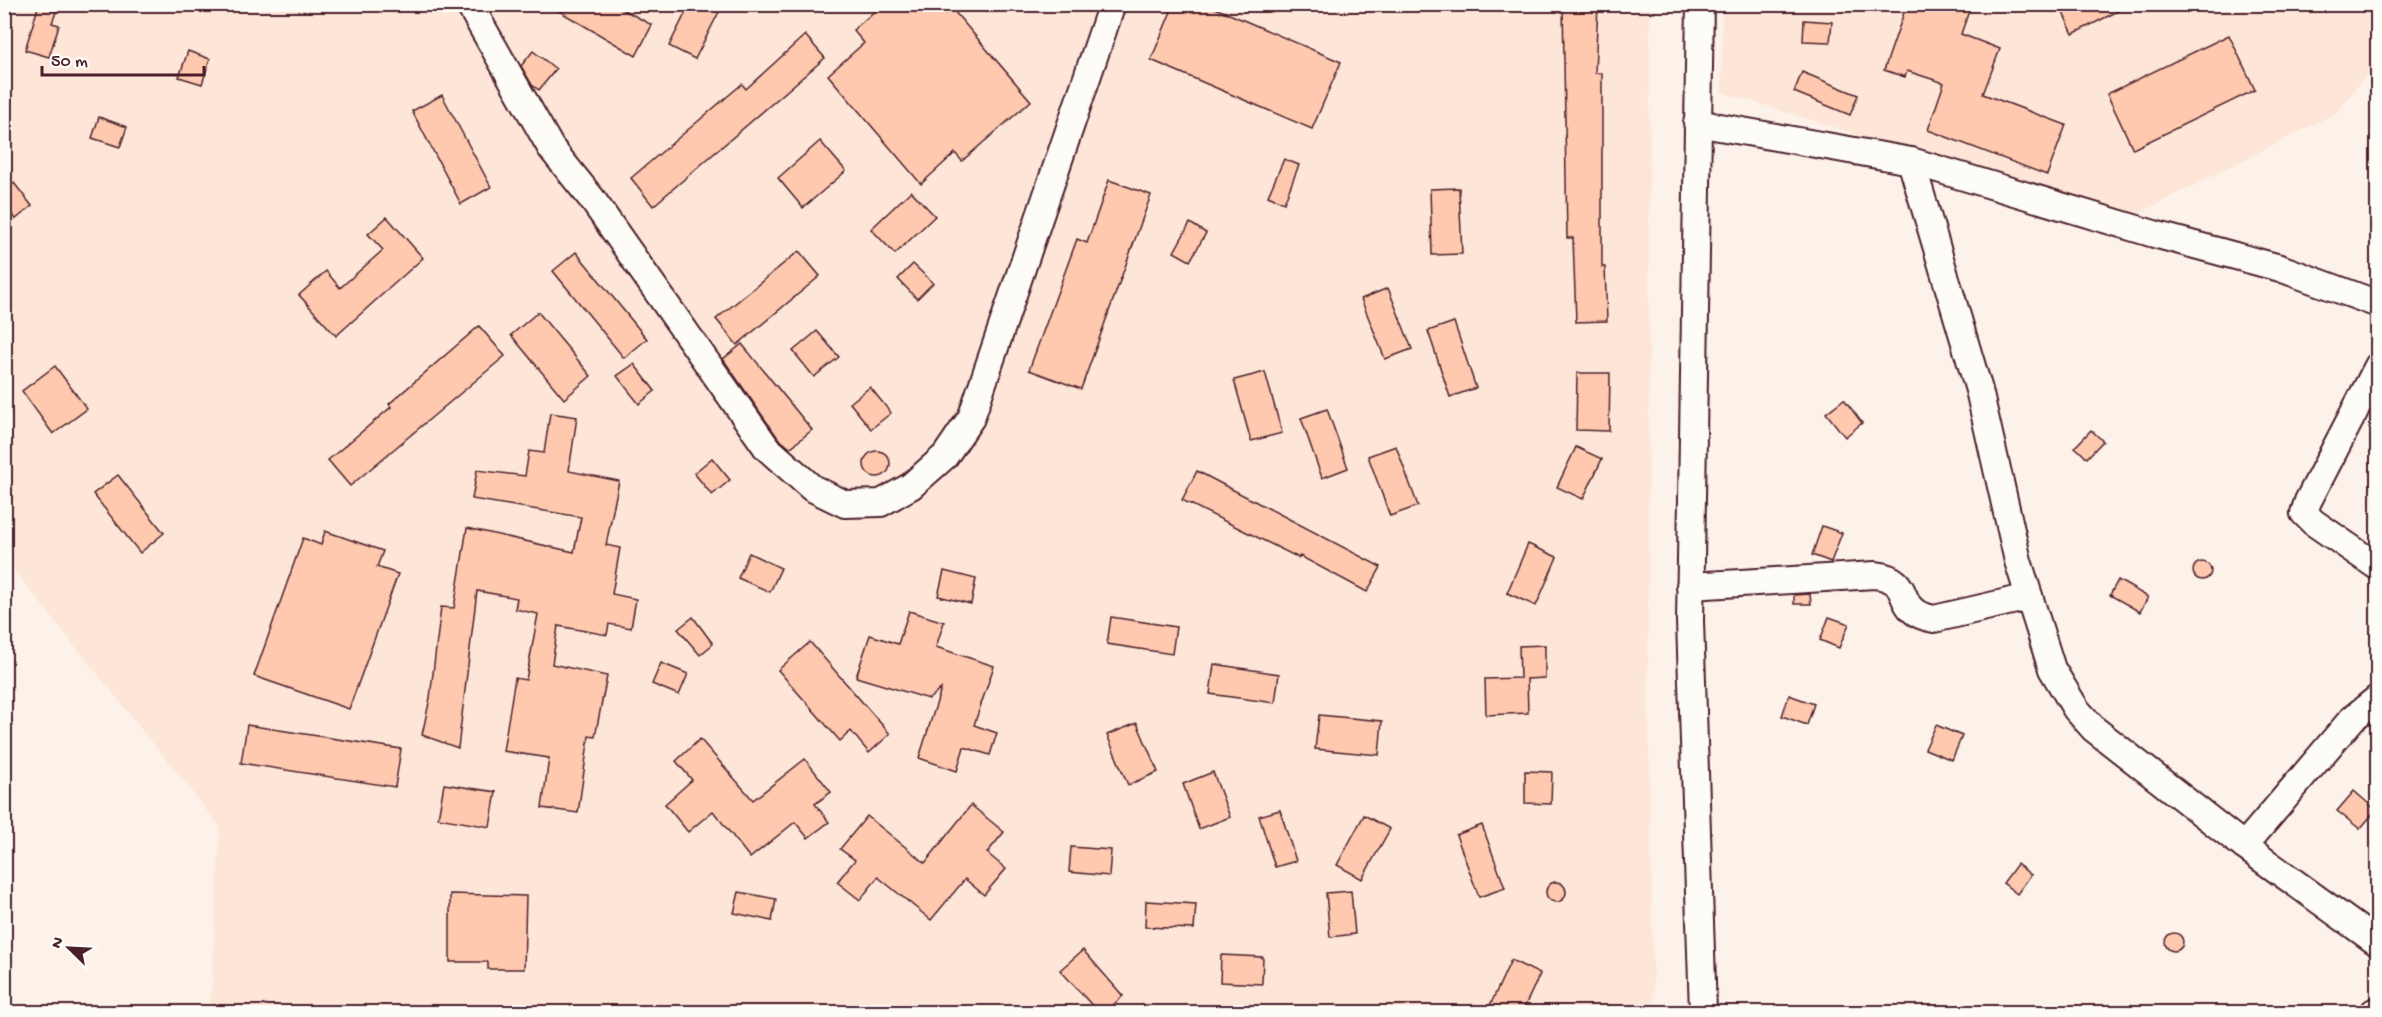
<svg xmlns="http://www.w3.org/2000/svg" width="2382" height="1017" viewBox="0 0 2382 1017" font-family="'Gochi Hand',sans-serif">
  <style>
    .built { fill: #fde6d8 }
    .building { fill: #fec9af; stroke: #4a1f2b; stroke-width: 1.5 }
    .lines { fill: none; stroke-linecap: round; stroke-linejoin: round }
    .minor-casing { stroke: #4a1f2b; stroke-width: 30 }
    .minor { stroke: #fdfcf7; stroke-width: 26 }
  </style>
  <rect width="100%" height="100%" fill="#fdf2e9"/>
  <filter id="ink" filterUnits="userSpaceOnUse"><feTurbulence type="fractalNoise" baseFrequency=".0167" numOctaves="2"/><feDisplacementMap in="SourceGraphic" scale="12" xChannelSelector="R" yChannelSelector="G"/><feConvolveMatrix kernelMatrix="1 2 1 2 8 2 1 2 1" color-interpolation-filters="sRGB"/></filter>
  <g filter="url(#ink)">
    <g class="built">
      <path d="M 5,5 L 1650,5 L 1648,681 L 1654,1012 L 210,1012 L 220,827 L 5,559 Z"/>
      <path d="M 1722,5 L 2377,5 L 2377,61 L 2338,112 L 2126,220 L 1722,92 Z"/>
    </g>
    <g class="building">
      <path d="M 39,4 L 59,4 L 52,23 L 59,25 L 49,57 L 25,50 Z"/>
      <path d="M 547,4 L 613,4 L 652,25 L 636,56 Z"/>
      <path d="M 690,4 L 723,4 L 695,59 L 669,46 Z"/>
      <path d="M 883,4 L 948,4 L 1031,101 L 962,161 L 955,153 L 921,184 L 828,75 L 864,43 L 853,30 Z"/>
      <path d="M 1174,4 L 1206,4 L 1341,62 L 1312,129 L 1151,60 Z"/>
      <path d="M 1563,4 L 1598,4 L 1595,73 L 1602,73 L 1602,267 L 1605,267 L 1607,321 L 1576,322 L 1573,238 L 1567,238 Z"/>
      <path d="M 1907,4 L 1961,4 L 1970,8 L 1961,34 L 2000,49 L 1983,94 L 2066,125 L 2047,175 L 1928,130 L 1944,83 L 1907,71 L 1905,77 L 1884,70 Z"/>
      <path d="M 2059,4 L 2132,4 L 2073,34 Z"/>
      <path d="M 1804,20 L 1832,22 L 1830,42 L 1803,41 Z"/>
      <path d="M 805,35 L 825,58 L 653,206 L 631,178 L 742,84 L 746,89 Z"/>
      <path d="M 2229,35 L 2255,90 L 2133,149 L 2107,94 Z"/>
      <path d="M 188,51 L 210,59 L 202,84 L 179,77 Z"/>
      <path d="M 533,51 L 556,69 L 539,90 L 532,85 L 521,66 Z"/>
      <path d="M 1802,72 L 1858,95 L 1850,115 L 1794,92 Z"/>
      <path d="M 442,95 L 491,187 L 461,204 L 412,111 Z"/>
      <path d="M 99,117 L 127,127 L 120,147 L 92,138 Z"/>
      <path d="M 820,141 L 846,171 L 803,208 L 778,178 Z"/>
      <path d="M 1284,159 L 1299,165 L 1284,203 L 1268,196 Z"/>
      <path d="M 1109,180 L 1151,195 L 1081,389 L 1029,370 L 1077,239 L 1087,243 Z"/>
      <path d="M 14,183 L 32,206 L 16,219 L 4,206 L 4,191 Z"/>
      <path d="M 1459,188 L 1462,254 L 1432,255 L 1430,189 Z"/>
      <path d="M 911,191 L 935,216 L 895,254 L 871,229 Z"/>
      <path d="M 387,217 L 423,258 L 336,336 L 299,295 L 326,271 L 340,288 L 383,250 L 368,234 Z"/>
      <path d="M 1190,223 L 1206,233 L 1190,261 L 1174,252 Z"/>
      <path d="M 799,251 L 820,276 L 737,345 L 716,319 Z"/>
      <path d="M 576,252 L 647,339 L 624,358 L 553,271 Z"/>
      <path d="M 913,264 L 933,283 L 917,299 L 898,279 Z"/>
      <path d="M 1388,288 L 1412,349 L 1385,359 L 1361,299 Z"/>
      <path d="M 538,312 L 591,376 L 564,399 L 511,335 Z"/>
      <path d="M 1454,322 L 1476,388 L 1450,397 L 1428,331 Z"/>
      <path d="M 479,326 L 505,356 L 350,486 L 328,460 L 391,407 L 389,404 Z"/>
      <path d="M 817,331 L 839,357 L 814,377 L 793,351 Z"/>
      <path d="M 742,344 L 812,430 L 790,448 L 778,438 L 723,359 Z"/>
      <path d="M 634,364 L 655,391 L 639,404 L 617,376 Z"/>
      <path d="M 55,366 L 87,409 L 53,434 L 22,391 Z"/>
      <path d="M 1265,372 L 1282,433 L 1251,441 L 1234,380 Z"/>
      <path d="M 1577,373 L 1610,373 L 1609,431 L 1576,430 Z"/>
      <path d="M 870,387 L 891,413 L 871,429 L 850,403 Z"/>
      <path d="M 1844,399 L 1862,423 L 1845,437 L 1826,413 Z"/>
      <path d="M 1327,409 L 1348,468 L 1322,478 L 1301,418 Z"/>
      <path d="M 550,413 L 577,417 L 569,471 L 619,481 L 606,545 L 620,548 L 612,594 L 636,599 L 631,628 L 609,624 L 607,635 L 558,626 L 552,664 L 607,676 L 595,737 L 589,736 L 578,813 L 542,808 L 549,758 L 503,751 L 515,678 L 526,680 L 538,614 L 515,609 L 517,598 L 477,591 L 458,748 L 422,735 L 430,698 L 441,607 L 454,608 L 467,528 L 574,552 L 581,517 L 472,499 L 477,470 L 525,476 L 529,451 L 544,453 Z"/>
      <path d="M 2091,430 L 2103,441 L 2087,458 L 2075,447 Z"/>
      <path d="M 1396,446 L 1418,506 L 1390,516 L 1368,456 Z"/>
      <path d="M 1576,447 L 1602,459 L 1583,499 L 1557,487 Z"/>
      <circle cx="877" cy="464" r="13"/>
      <path d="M 712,458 L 730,480 L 712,495 L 694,473 Z"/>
      <path d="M 1197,471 L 1381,567 L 1367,592 L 1300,556 L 1299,558 L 1182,500 Z"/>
      <path d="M 118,475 L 164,533 L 140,553 L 93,494 Z"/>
      <path d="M 1822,526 L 1842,533 L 1831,562 L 1812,555 Z"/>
      <path d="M 325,531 L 383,551 L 377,567 L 398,574 L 349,709 L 254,676 L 303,538 L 321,545 Z"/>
      <path d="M 1528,544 L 1557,557 L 1536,606 L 1507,593 Z"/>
      <path d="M 749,553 L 781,568 L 770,592 L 738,578 Z"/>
      <circle cx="2202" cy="571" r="9"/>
      <path d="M 944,571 L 976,579 L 971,604 L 938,596 Z"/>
      <path d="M 2118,580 L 2148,597 L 2140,612 L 2110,595 Z"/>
      <path d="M 1810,594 L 1811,604 L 1794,604 L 1794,595 Z"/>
      <path d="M 909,611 L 944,622 L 936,647 L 994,666 L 974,725 L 997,733 L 990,755 L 964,747 L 957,771 L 919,758 L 941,689 L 929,699 L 856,677 L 870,635 L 898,644 Z"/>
      <path d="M 693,617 L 713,644 L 700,655 L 678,629 Z"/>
      <path d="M 1111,617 L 1176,627 L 1172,654 L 1107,644 Z"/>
      <path d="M 1829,617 L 1849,624 L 1839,648 L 1820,640 Z"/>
      <path d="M 810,642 L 890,734 L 869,753 L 851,731 L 840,741 L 778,670 Z"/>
      <path d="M 1545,645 L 1545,678 L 1527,679 L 1528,713 L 1486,715 L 1485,679 L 1520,678 L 1519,646 Z"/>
      <path d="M 661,663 L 688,674 L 679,695 L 652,684 Z"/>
      <path d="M 1214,664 L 1279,674 L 1275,703 L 1210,694 Z"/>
      <path d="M 1789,695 L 1814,704 L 1807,725 L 1782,716 Z"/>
      <path d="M 1319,715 L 1382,721 L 1379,755 L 1315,749 Z"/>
      <path d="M 1137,723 L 1158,772 L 1128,785 L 1107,735 Z"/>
      <path d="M 247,725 L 401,749 L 395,787 L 241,763 Z"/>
      <path d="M 1936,725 L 1962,736 L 1952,760 L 1925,749 Z"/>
      <path d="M 700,739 L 753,800 L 805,759 L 831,792 L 815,804 L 829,822 L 808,838 L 795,822 L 750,858 L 713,811 L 688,832 L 665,804 L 692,780 L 676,761 Z"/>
      <path d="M 1525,771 L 1552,772 L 1551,804 L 1525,803 Z"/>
      <path d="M 1213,772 L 1230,817 L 1199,829 L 1183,784 Z"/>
      <path d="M 444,784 L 496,792 L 490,827 L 438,818 Z"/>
      <path d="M 2354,791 L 2376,810 L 2360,829 L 2337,811 Z"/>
      <path d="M 971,805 L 1004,832 L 987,853 L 1006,869 L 984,895 L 965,879 L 931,920 L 878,877 L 860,900 L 837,882 L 855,860 L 840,849 L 867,816 L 925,863 Z"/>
      <path d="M 1280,810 L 1296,861 L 1275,867 L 1259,816 Z"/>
      <path d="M 1364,815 L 1390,829 L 1362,879 L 1337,865 Z"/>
      <path d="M 1482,825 L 1505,888 L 1479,897 L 1456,835 Z"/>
      <path d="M 1071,847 L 1111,850 L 1109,876 L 1069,872 Z"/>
      <path d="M 2017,864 L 2031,875 L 2017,894 L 2003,883 Z"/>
      <circle cx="1556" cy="892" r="10"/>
      <path d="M 1351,891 L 1355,934 L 1330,937 L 1326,893 Z"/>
      <path d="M 739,892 L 776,899 L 772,921 L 734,913 Z"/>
      <path d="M 450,894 L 526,896 L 524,969 L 488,969 L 488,962 L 450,962 Z"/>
      <path d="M 1146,901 L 1196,904 L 1194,929 L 1145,927 Z"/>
      <circle cx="2174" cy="942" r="9"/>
      <path d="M 1083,950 L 1123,996 L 1105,1012 L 1098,1012 L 1060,970 Z"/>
      <path d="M 1221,955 L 1263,957 L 1262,984 L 1220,982 Z"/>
      <path d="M 1511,960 L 1540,974 L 1522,1012 L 1487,1012 Z"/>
    </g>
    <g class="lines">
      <g class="minor-casing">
        <g id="minor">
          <path d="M 469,4 L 551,148 L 592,199 L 767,448 L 812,488 L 845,504 L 881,503 L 911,486 L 945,456 L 971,418 L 1112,4"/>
          <path d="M 1700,4 L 1690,621 L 1703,1012"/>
          <path d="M 1697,123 L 1911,161 L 2154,234 L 2280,268 L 2378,304"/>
          <path d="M 1911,161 L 1979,390 L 2018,561 L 2052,669 L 2076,709 L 2094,729 L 2244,846 L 2378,943"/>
          <path d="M 2378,366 L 2308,501 L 2304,513 L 2313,522 L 2378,567"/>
          <path d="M 1690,586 L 1875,575 C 1918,580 1889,611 1934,619 L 2029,597"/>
          <path d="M 2244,846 L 2352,719 L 2378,698"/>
          <path d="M 2374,1012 L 2378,1010"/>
        </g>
      </g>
      <use href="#minor" class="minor"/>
    </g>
  </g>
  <rect width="2382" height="1017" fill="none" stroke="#fdfcf7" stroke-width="24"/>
  <rect x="12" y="12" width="2358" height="993" fill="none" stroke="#4a1f2b" stroke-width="2" filter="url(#ink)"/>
  <g transform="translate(69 948) rotate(294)" stroke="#fdfcf7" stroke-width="4.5" paint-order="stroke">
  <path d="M0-4.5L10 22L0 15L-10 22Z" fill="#4a1f2b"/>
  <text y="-9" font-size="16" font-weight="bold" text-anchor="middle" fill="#4a1f2b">N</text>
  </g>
  <path d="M42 66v9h162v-9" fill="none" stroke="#4a1f2b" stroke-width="3"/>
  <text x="51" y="66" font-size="18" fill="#4a1f2b" stroke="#fdfcf7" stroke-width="4.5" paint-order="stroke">50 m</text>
</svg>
